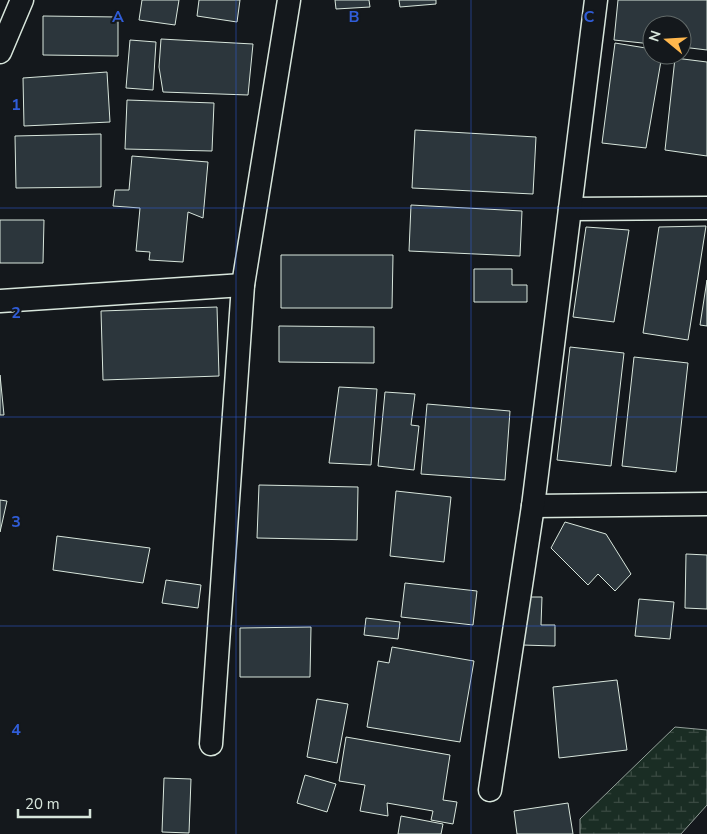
<svg xmlns="http://www.w3.org/2000/svg" width="707" height="834" viewBox="0 0 707 834" font-family="'Nunito Sans',sans-serif">
  <style>
    .wetland { fill: url(#wetland-marsh); stroke: #939e99 }
    .building { fill: #2c363c; stroke: #d8e6dc }
    .lines { fill: none; stroke-linecap: round; stroke-linejoin: round }
    .minor-casing { stroke: #d8e6dc; stroke-width: 25 }
    .minor { stroke: #14181c; stroke-width: 22 }
    .grid { fill: none; stroke: #305dd8; stroke-width: 1; stroke-opacity: 0.55 }
    .grid-label { font-size: 16px; text-anchor: middle; font-weight: bold; fill: #305dd8; stroke: #14181c; stroke-width: 4; stroke-linejoin: round; paint-order: stroke }
  </style>
  <defs>
    <pattern id="wetland-marsh" width="20" height="14" patternUnits="userSpaceOnUse" patternTransform="scale(1.25)"><rect width="20" height="14" fill="#1a2d24"/><path d="M1 5h8M5 5V1M11 12h8M15 12V8" fill="none" stroke="#3b4b43"/></pattern>
  </defs>
  <rect width="100%" height="100%" fill="#14181c"/>
  <path class="wetland" d="M 675,727 L 707,730 L 707,805 L 681,834 L 580,834 L 580,819 Z"/>
  <g class="building">
    <path d="M 142,0 L 179,0 L 175,25 L 139,20 Z"/>
    <path d="M 199,0 L 240,0 L 237,22 L 197,16 Z"/>
    <path d="M 335,0 L 369,0 L 370,7 L 336,9 Z"/>
    <path d="M 399,0 L 436,0 L 436,4 L 400,7 Z"/>
    <path d="M 618,0 L 707,0 L 707,50 L 682,47 L 682,25 L 652,25 L 652,44 L 614,40 Z"/>
    <path d="M 43,16 L 118,17 L 118,56 L 43,55 Z"/>
    <path d="M 161,39 L 253,44 L 248,95 L 163,92 L 159,67 Z"/>
    <path d="M 130,40 L 156,42 L 153,90 L 126,88 Z"/>
    <path d="M 615,43 L 652,49 L 652,55 L 662,55 L 646,148 L 602,143 Z"/>
    <path d="M 675,58 L 707,62 L 707,156 L 665,150 Z"/>
    <path d="M 107,72 L 110,122 L 24,126 L 23,78 Z"/>
    <path d="M 127,100 L 214,103 L 212,151 L 125,149 Z"/>
    <path d="M 415,130 L 536,137 L 533,194 L 412,188 Z"/>
    <path d="M 101,134 L 101,187 L 16,188 L 15,136 Z"/>
    <path d="M 132,156 L 208,162 L 203,218 L 188,212 L 183,262 L 149,260 L 150,252 L 136,251 L 140,208 L 113,206 L 115,190 L 129,190 Z"/>
    <path d="M 411,205 L 522,211 L 520,256 L 409,251 Z"/>
    <path d="M 0,220 L 44,220 L 43,263 L 0,263 Z"/>
    <path d="M 706,226 L 688,340 L 643,333 L 659,227 Z"/>
    <path d="M 586,227 L 629,230 L 614,322 L 573,317 Z"/>
    <path d="M 281,255 L 393,255 L 392,308 L 281,308 Z"/>
    <path d="M 474,269 L 512,269 L 512,285 L 527,285 L 527,302 L 474,302 Z"/>
    <path d="M 707,280 L 707,326 L 700,325 Z"/>
    <path d="M 217,307 L 219,376 L 103,380 L 101,311 Z"/>
    <path d="M 279,326 L 374,327 L 374,363 L 279,362 Z"/>
    <path d="M 570,347 L 624,353 L 611,466 L 557,460 Z"/>
    <path d="M 634,357 L 688,363 L 676,472 L 622,466 Z"/>
    <path d="M 0,375 L 4,415 L 0,415 Z"/>
    <path d="M 339,387 L 377,389 L 371,465 L 329,463 Z"/>
    <path d="M 385,392 L 415,394 L 411,425 L 419,426 L 414,470 L 378,466 Z"/>
    <path d="M 427,404 L 510,411 L 505,480 L 421,474 Z"/>
    <path d="M 259,485 L 358,487 L 357,540 L 257,538 Z"/>
    <path d="M 396,491 L 451,497 L 444,562 L 390,556 Z"/>
    <path d="M 0,500 L 7,501 L 0,532 Z"/>
    <path d="M 565,522 L 606,534 L 631,574 L 615,591 L 598,574 L 588,585 L 551,548 Z"/>
    <path d="M 57,536 L 150,548 L 143,583 L 53,570 Z"/>
    <path d="M 686,554 L 707,555 L 707,609 L 685,608 Z"/>
    <path d="M 166,580 L 201,585 L 198,608 L 162,603 Z"/>
    <path d="M 405,583 L 477,591 L 473,625 L 401,617 Z"/>
    <path d="M 524,597 L 542,597 L 541,625 L 555,625 L 555,646 L 522,645 Z"/>
    <path d="M 639,599 L 674,602 L 670,639 L 635,636 Z"/>
    <path d="M 366,618 L 400,622 L 398,639 L 364,635 Z"/>
    <path d="M 311,627 L 310,677 L 240,677 L 240,628 Z"/>
    <path d="M 392,647 L 474,661 L 460,742 L 367,727 L 378,661 L 389,663 Z"/>
    <path d="M 617,680 L 627,750 L 559,758 L 553,687 Z"/>
    <path d="M 317,699 L 348,704 L 337,763 L 307,757 Z"/>
    <path d="M 346,737 L 450,755 L 443,800 L 457,802 L 453,824 L 431,820 L 433,811 L 387,803 L 388,816 L 360,811 L 365,785 L 339,781 Z"/>
    <path d="M 305,775 L 336,784 L 327,812 L 297,803 Z"/>
    <path d="M 164,778 L 191,779 L 189,833 L 162,832 Z"/>
    <path d="M 568,803 L 573,834 L 517,834 L 514,811 Z"/>
    <path d="M 401,816 L 443,824 L 441,834 L 398,834 Z"/>
  </g>
  <g class="lines">
    <g class="minor-casing">
      <g id="minor">
        <path d="M 0,52 L 22,0"/>
        <path d="M 570,209 L 707,208"/>
        <path d="M 0,301 L 243,285"/>
        <path d="M 533,506 L 707,504"/>
        <path d="M 211,744 L 243,285 L 289,0"/>
        <path d="M 490,790 L 533,506 L 596,0"/>
      </g>
    </g>
    <use href="#minor" class="minor"/>
  </g>
  <path class="grid" d="M 236,0 L 236,834M 471,0 L 471,834M 0,208 L 707,208M 0,417 L 707,417M 0,626 L 707,626"/>
  <g class="grid-label">
    <text x="118" y="22">A</text>
    <text x="354" y="22">B</text>
    <text x="589" y="22">C</text>
    <text x="16" y="110">1</text>
    <text x="16" y="318">2</text>
    <text x="16" y="527">3</text>
    <text x="16" y="735">4</text>
  </g>
  <g transform="translate(667 40) rotate(288)"><circle r="24" fill="#14181c" stroke="#626a69"/>
  <path d="M0-4L9 19L0 12L-9 19Z" fill="#ffb74d"/>
  <text y="-8" font-size="14" font-weight="bold" text-anchor="middle" fill="#d8e6dc">N</text>
  </g>
  <path d="M18 809v8h72v-8" fill="none" stroke="#d8e6dc" stroke-width="2.5"/>
  <text x="25" y="809" font-size="15" fill="#d8e6dc" stroke="#14181c" stroke-width="4" paint-order="stroke">20 m</text>
</svg>
